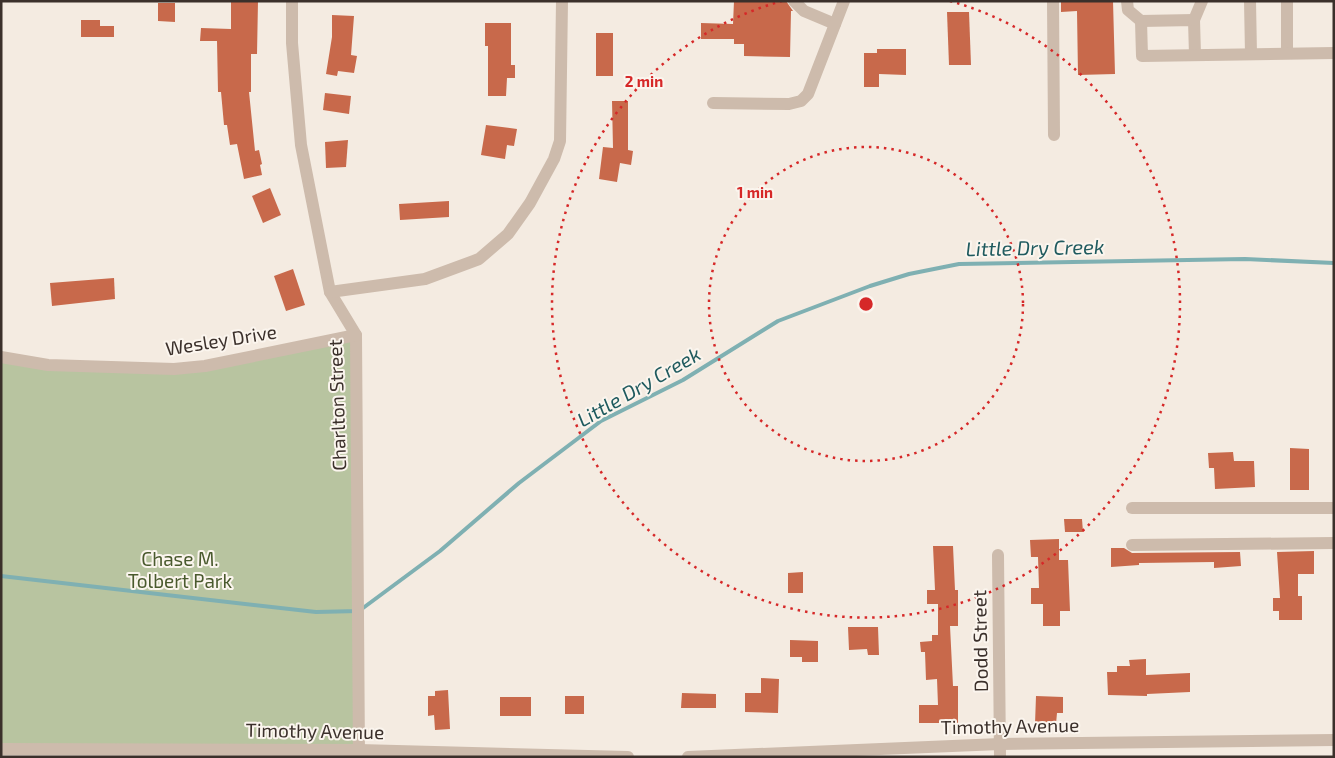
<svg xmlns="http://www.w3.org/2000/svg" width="1335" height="758" viewBox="0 0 1335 758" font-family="'Exo 2',sans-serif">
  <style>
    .green { fill: #b8c4a0 }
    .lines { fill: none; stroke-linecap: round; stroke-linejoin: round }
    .stream { stroke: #7fb0b2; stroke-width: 4 }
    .building { fill: #c8694b }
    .minor { stroke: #cdbbac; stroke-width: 12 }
    .ring { fill: none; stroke: #d62828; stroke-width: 2.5; stroke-dasharray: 2.5 5 }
    .labels { text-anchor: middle; stroke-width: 4; stroke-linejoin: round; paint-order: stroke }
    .street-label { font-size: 19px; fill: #3b302b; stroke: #fbf5ee }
    .park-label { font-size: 19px; fill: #4a5a2e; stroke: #fbf5ee }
    .water-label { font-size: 20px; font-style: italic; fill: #1f5a5e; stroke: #fbf5ee }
    .centre { fill: #d62828; stroke: #fbf5ee; stroke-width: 2.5 }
    .ring-label { font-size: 15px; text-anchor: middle; font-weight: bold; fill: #d62828; stroke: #fbf5ee; stroke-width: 4; stroke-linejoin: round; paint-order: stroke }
  </style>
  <rect width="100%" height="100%" fill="#f4ebe1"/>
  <path class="green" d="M 356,335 L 359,750 L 1,749 L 1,357 L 174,369 Z"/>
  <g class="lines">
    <path class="stream" d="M 1,576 L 316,612 L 359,611 L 440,551 L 519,483 L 601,421 L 683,380 L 778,321 L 870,286 L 909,274 L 959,264 L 1245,259 L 1334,263"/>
  </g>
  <g class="building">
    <path d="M 231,1 L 258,1 L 257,54 L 251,54 L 251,92 L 249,92 L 255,151 L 259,150 L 262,164 L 260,165 L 262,175 L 244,179 L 237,144 L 230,145 L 227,125 L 224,125 L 221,92 L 218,92 L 217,41 L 200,41 L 201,28 L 231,29 Z"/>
    <path d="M 734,1 L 786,1 L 793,11 L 791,11 L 790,57 L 744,56 L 744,44 L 734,44 L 734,39 L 701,39 L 701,23 L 733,24 Z"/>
    <path d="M 1061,1 L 1113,1 L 1115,74 L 1078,75 L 1077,11 L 1061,12 Z"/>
    <path d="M 158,3 L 175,3 L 175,22 L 158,21 Z"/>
    <path d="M 947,12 L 969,12 L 971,65 L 949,65 Z"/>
    <path d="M 332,15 L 354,16 L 351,55 L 357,56 L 354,73 L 338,71 L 337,76 L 326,74 L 332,37 Z"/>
    <path d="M 81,20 L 100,20 L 100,26 L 114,26 L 114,37 L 81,37 Z"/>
    <path d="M 485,23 L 511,23 L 511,65 L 515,65 L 515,78 L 507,78 L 506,96 L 488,96 L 488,46 L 485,46 Z"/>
    <rect x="596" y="33" width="17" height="43"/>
    <path d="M 877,49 L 906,49 L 906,75 L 879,74 L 879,87 L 864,87 L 864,53 L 877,53 Z"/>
    <path d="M 325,93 L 351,96 L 349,114 L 323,110 Z"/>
    <path d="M 612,101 L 628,101 L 628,150 L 633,151 L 631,165 L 620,163 L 617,182 L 599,179 L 603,147 L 613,148 Z"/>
    <path d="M 486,125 L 517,129 L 514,146 L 507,145 L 505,159 L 481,155 Z"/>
    <path d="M 348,140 L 346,167 L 326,168 L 325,142 Z"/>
    <path d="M 270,188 L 281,215 L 263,223 L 252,196 Z"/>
    <path d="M 449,201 L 449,217 L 400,220 L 399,204 Z"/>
    <path d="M 293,269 L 305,305 L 286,311 L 274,276 Z"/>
    <path d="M 114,278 L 115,299 L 52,306 L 50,283 Z"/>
    <path d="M 1290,448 L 1309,449 L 1309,490 L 1290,490 Z"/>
    <path d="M 1233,452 L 1234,461 L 1254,461 L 1255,487 L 1215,489 L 1214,468 L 1209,468 L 1208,453 Z"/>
    <path d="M 1064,519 L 1082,519 L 1083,532 L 1065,532 Z"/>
    <path d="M 1059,539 L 1059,560 L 1068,560 L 1070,611 L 1060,611 L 1060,626 L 1043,626 L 1043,604 L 1031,604 L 1031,588 L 1039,588 L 1038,557 L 1031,557 L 1030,540 Z"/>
    <path d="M 933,546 L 953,546 L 955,590 L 958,590 L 958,626 L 950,626 L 953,686 L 958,686 L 958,723 L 919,723 L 919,705 L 938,705 L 937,679 L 926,680 L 925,652 L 921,652 L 920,642 L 932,641 L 932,635 L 938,635 L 938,604 L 927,604 L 927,590 L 935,590 Z"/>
    <path d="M 1111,548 L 1124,548 L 1132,553 L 1240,552 L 1241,566 L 1214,568 L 1214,562 L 1139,563 L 1139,565 L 1111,567 Z"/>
    <path d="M 1314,551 L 1314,574 L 1298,574 L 1298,596 L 1302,596 L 1302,620 L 1279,620 L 1279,611 L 1273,611 L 1273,598 L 1280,598 L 1277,552 Z"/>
    <path d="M 803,572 L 803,593 L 788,593 L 788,573 Z"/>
    <path d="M 848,627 L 878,627 L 879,655 L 868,655 L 867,649 L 849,650 Z"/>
    <path d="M 790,640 L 818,641 L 818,662 L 802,662 L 802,657 L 790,657 Z"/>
    <path d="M 1146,659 L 1146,675 L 1190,673 L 1190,692 L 1147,694 L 1147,696 L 1108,695 L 1107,672 L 1117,672 L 1117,666 L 1130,666 L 1129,660 Z"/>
    <path d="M 761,678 L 779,679 L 778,713 L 745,712 L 745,693 L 761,693 Z"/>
    <path d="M 448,690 L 450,729 L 435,730 L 434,715 L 428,716 L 428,696 L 435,696 L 435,691 Z"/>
    <path d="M 682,693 L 716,694 L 716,708 L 681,708 Z"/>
    <rect x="565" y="696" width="19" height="18"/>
    <path d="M 1036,696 L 1063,697 L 1063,713 L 1057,713 L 1056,724 L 1035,724 Z"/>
    <rect x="500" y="697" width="31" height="19"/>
  </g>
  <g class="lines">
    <g class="minor">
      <path d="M 292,1 L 292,43 L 301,145 L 330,292 L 356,335 L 359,757"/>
      <path d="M 794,1 L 804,11 L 835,24"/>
      <path d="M 1053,1 L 1054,135"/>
      <path d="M 1127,1 L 1128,10 L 1141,21 L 1194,20 L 1195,55"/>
      <path d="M 1250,1 L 1251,54"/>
      <path d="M 1287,1 L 1287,53"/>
      <path d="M 1194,20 L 1202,1"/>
      <path d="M 1141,21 L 1142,56 L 1334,53"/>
      <path d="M 713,103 L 789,104 L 801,101 L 808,94 L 844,1"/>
      <path d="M 330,292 L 425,279 L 479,259 L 508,234 L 530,203 L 554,159 L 560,141 L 562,1"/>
      <path d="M 1,357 L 48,365 L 174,369 L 205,366 L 356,335"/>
      <path d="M 1132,508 L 1334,508"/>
      <path d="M 1132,545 L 1334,543"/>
      <path d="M 998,555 L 1000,757"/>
      <path d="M 1,749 L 359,750 L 628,757"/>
      <path d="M 688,757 L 1000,744 L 1334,740"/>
    </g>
  </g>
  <g class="ring">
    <circle cx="866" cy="304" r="157"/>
    <path d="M950 1A314 314 0 1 1 782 1"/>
  </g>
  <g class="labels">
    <g class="street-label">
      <text transform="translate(221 340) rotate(-9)" y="7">Wesley Drive</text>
      <text transform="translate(337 405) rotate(-92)" y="7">Charlton Street</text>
      <text transform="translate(980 641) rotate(-91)" y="7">Dodd Street</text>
      <text transform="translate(1010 726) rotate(-1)" y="7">Timothy Avenue</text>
      <text transform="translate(315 731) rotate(1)" y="7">Timothy Avenue</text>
    </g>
    <g class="park-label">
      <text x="180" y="566">Chase M.<tspan x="180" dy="22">Tolbert Park</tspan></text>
    </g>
    <g class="water-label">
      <text transform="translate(1035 248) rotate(-1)" y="7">Little Dry Creek</text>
      <text transform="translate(639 387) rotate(-30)" y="7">Little Dry Creek</text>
    </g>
  </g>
  <circle cx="866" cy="304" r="8" class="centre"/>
  <g class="ring-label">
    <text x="644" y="87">2 min</text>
    <text x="755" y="198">1 min</text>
  </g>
  <rect width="1335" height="758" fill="none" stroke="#3b302b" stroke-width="5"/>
</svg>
